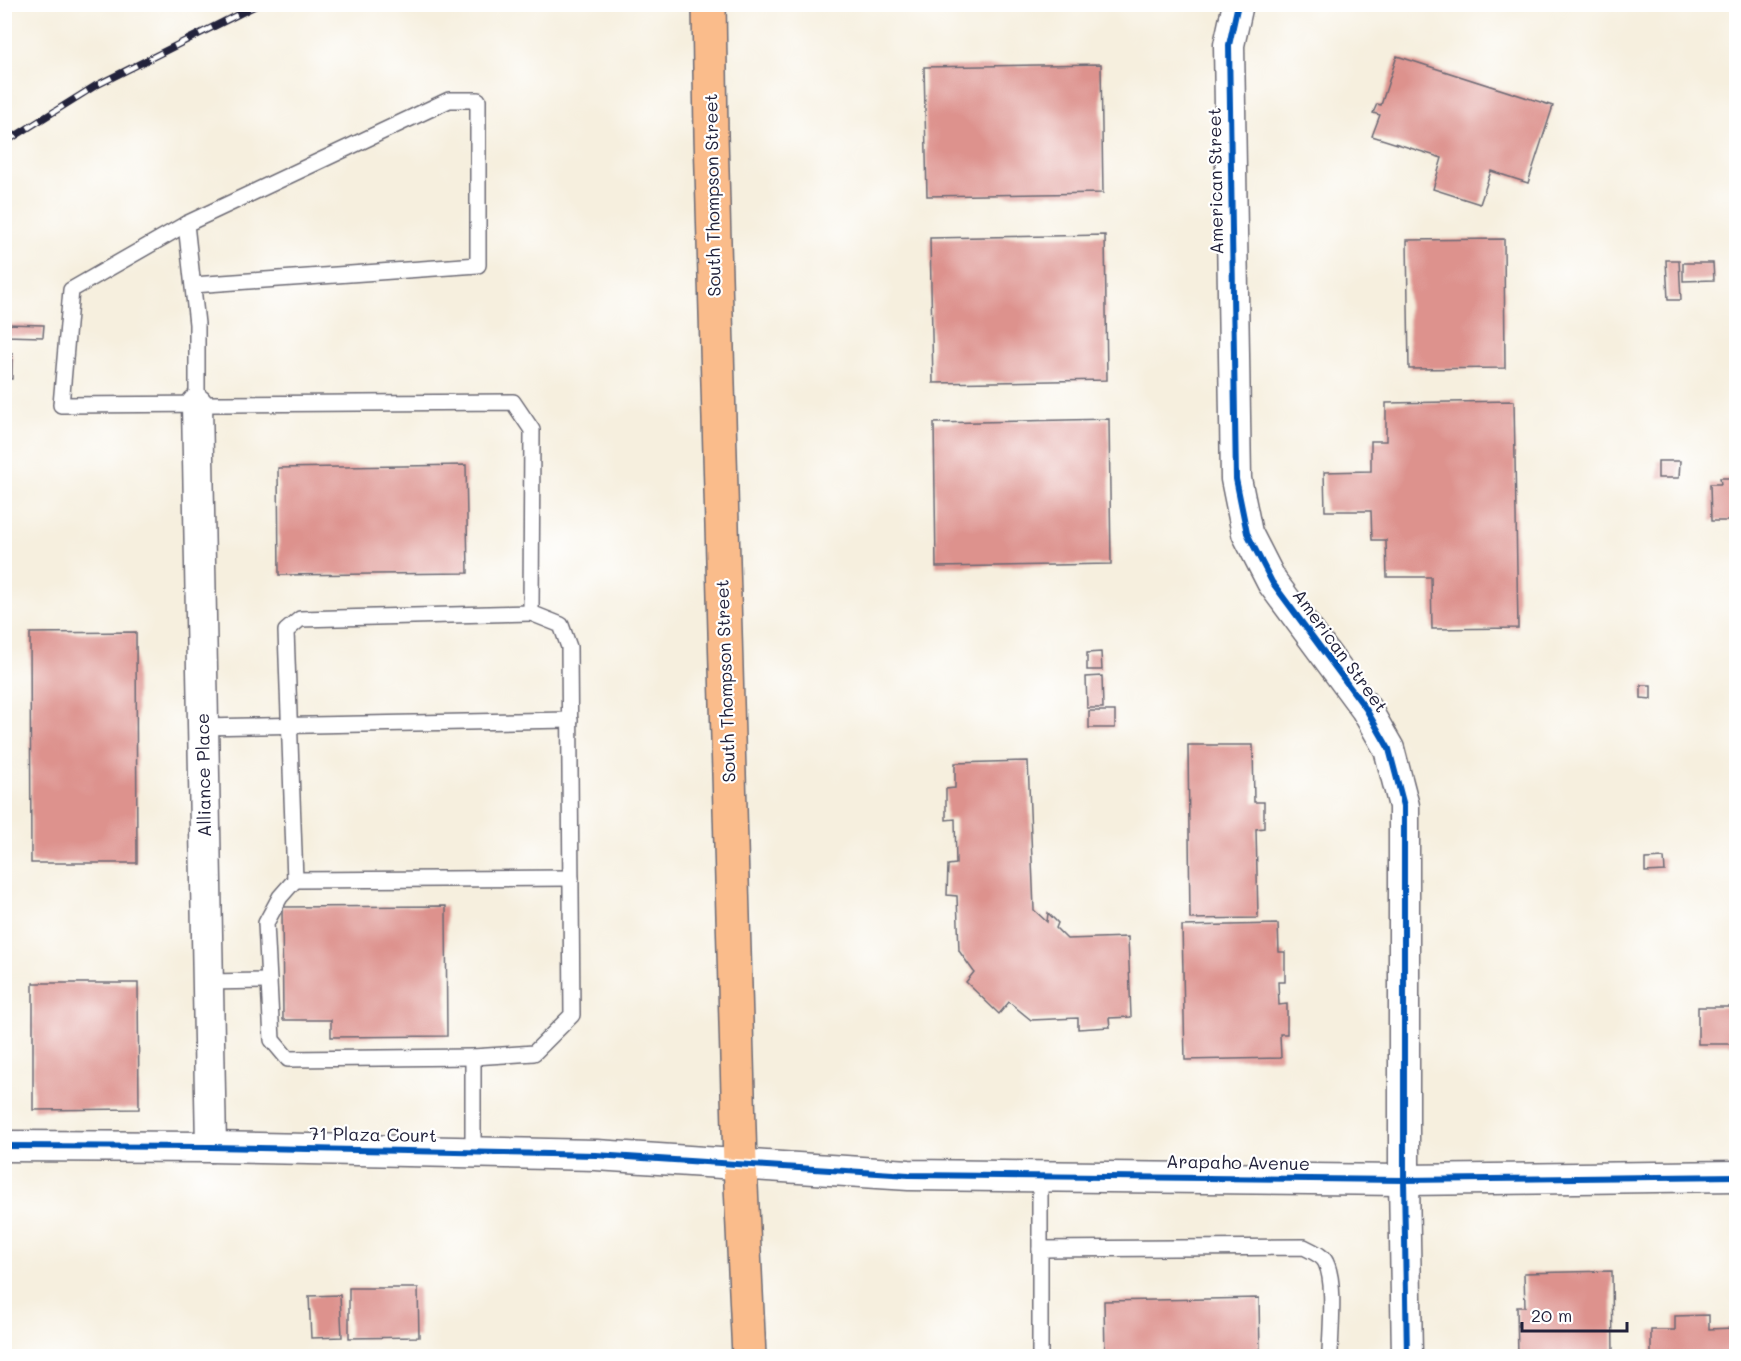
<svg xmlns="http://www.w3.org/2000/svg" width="1741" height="1361" viewBox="0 0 1741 1361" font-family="Mali,sans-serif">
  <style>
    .building { fill: #dd928d }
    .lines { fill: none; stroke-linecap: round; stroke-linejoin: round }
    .service-casing { stroke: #6c6a74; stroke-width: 18 }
    .minor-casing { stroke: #6c6a74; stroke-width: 33 }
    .trunk-casing { stroke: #6c6a74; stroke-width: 36 }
    .service { stroke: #fff; stroke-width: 15 }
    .minor { stroke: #fff; stroke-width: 30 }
    .trunk { stroke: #fabc8b; stroke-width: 33 }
    .rail-casing { stroke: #22223b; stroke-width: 7 }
    .rail { stroke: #fff; stroke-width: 4.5; stroke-dasharray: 14; stroke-linecap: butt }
    .cycleway-casing { stroke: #fff; stroke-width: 10 }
    .cycleway { stroke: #0057b8; stroke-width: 6 }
    .labels { text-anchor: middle; stroke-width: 4.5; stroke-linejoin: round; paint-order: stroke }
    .street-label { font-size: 18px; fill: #22223b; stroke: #fff }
  </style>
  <rect width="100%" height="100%" fill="#fff"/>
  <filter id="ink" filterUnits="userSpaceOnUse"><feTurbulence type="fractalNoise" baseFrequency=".0167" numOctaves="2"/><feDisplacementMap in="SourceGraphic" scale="12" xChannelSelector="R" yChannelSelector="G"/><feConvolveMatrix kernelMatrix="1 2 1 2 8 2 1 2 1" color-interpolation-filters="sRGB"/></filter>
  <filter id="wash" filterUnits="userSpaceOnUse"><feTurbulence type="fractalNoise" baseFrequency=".008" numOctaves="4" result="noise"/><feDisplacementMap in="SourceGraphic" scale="24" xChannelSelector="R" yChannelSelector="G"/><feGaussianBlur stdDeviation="1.35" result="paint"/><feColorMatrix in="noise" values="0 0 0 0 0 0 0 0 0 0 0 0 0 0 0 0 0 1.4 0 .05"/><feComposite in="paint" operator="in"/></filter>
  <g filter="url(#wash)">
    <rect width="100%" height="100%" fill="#f6efde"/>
    <g id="blocks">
      <g class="building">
        <path d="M 1397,56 L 1553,106 L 1528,183 L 1491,171 L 1480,204 L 1433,189 L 1442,158 L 1372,136 L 1380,115 L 1373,113 L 1377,104 L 1381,105 Z"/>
        <path d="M 1101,64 L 1103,193 L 927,196 L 924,67 Z"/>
        <path d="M 1105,235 L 1107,380 L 933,383 L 930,238 Z"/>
        <path d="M 1504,239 L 1505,368 L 1409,369 L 1407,240 Z"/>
        <path d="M 1666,260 L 1679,260 L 1681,300 L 1668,300 Z"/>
        <path d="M 1683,263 L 1713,263 L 1714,280 L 1683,281 Z"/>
        <path d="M 4,324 L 44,325 L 43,337 L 4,336 Z"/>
        <path d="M 4,352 L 12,353 L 12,379 L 4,379 Z"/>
        <path d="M 1514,401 L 1518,628 L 1432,629 L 1431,577 L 1387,577 L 1386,540 L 1372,540 L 1371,511 L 1325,511 L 1324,472 L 1371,471 L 1371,441 L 1386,441 L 1386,403 Z"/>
        <path d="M 1109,419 L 1111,564 L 936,567 L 934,423 Z"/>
        <path d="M 1658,461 L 1680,461 L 1679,478 L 1658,478 Z"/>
        <path d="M 466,465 L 468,573 L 279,575 L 278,468 Z"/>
        <path d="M 1720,478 L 1734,478 L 1733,485 L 1736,485 L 1736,521 L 1711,521 L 1710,484 L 1721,484 Z"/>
        <path d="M 136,632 L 137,863 L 31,863 L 30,633 Z"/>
        <path d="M 1101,652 L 1102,670 L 1087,670 L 1087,653 Z"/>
        <path d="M 1102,676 L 1103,708 L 1087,708 L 1086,677 Z"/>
        <path d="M 1641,685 L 1651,685 L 1651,699 L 1641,698 Z"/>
        <rect x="1089" y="711" width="26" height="17"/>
        <path d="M 1188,745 L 1253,745 L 1254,802 L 1264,802 L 1264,828 L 1256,829 L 1258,918 L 1190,919 Z"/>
        <path d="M 1028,761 L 1034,910 L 1047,922 L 1048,913 L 1058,923 L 1056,928 L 1067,939 L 1128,937 L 1131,1017 L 1109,1018 L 1110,1027 L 1078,1029 L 1078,1018 L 1031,1020 L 1009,1002 L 999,1014 L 966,982 L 974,972 L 959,951 L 957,896 L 947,895 L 948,865 L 956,864 L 955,819 L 946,820 L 946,789 L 955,788 L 955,763 Z"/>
        <path d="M 1664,858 L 1665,871 L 1645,872 L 1645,859 Z"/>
        <path d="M 446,906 L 447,1036 L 331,1037 L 331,1020 L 283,1020 L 282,907 Z"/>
        <path d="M 1278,924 L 1279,952 L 1285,952 L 1285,982 L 1278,982 L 1279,1005 L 1287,1004 L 1287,1034 L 1280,1034 L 1281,1058 L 1185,1060 L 1182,926 Z"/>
        <path d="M 33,983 L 138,983 L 139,1109 L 33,1110 Z"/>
        <rect x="1698" y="1007" width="38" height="37"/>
        <path d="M 1612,1271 L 1613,1356 L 1518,1356 L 1517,1307 L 1525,1307 L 1524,1273 Z"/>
        <path d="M 349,1288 L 418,1288 L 419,1337 L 349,1338 Z"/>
        <path d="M 340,1295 L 342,1337 L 311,1338 L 309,1296 Z"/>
        <path d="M 1259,1298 L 1260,1356 L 1105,1356 L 1104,1301 Z"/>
        <path d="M 1709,1315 L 1709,1329 L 1733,1328 L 1733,1356 L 1651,1356 L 1651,1330 L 1675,1330 L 1675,1316 Z"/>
      </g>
    </g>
  </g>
  <g filter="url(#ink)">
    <use href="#blocks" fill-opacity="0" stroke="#6c6a74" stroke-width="1.5"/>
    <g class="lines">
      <g class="service-casing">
        <g id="service">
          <path d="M 186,224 L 71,290 L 61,405 L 513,402 L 532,430 L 531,613 L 561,625 L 569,647 L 572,1015 L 534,1053 L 473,1057 L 473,1153"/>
          <path d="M 193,285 L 478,265 L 478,100 L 449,100 L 186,224 L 197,324 L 197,404"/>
          <path d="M 203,727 L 570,720"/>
          <path d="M 295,880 L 571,878"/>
          <path d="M 208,982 L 269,981"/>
          <path d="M 473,1057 L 288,1059 L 272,1040 L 266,923 L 280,897 L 295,880 L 286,631 L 300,619 L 531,613"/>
          <path d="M 1040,1249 L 1304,1247 C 1311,1251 1323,1255 1326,1263 C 1336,1284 1330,1332 1330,1356"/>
          <path d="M 1040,1356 L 1040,1176"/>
        </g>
      </g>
      <g class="minor-casing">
        <g id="minor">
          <path d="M 1238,4 L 1229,45 L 1236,479 L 1247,533 L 1272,582 L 1366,709 L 1389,749 L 1404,806 L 1404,1180 L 1407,1356"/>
          <path d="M 197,404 L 211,1147"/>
          <path d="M 4,1146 L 211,1147 L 596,1155 L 909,1175 L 1404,1180 L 1736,1176"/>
        </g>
      </g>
      <g class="trunk-casing">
        <path id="trunk" d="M 709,4 L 711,135 L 740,1164 L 749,1356"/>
      </g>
      <use href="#service" class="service"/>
      <use href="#minor" class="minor"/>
      <use href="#trunk" class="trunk"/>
      <g class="rail-casing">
        <path id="rail" d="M 4,143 L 95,86 L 259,4"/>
      </g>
      <use href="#rail" class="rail"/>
      <g class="cycleway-casing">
        <g id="cycleway">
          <path d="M 1238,4 L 1229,45 L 1236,479 L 1247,533 L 1272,582 L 1366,709 L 1389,749 L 1404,806 L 1404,1180 L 1407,1356"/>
          <path d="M 4,1146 L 211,1147 L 596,1155 L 909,1175 L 1404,1180 L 1736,1176"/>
        </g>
      </g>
      <use href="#cycleway" class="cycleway"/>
    </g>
  </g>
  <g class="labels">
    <g class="street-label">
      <text transform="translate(1216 181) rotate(-91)" y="6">American Street</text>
      <text transform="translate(713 195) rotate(-91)" y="6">South Thompson Street</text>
      <text transform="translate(1340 651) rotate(54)" y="6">American Street</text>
      <text transform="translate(726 681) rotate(-92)" y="6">South Thompson Street</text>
      <text transform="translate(204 775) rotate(-91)" y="6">Alliance Place</text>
      <text transform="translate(373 1135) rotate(1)" y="6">71 Plaza Court</text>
      <text transform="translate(1238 1163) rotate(1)" y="6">Arapaho Avenue</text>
    </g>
  </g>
  <rect width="1741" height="1361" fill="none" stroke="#fff" stroke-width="24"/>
  <path d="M1522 1322v9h105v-9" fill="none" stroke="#22223b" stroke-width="3"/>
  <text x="1531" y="1322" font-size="18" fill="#22223b" stroke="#ffffff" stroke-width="4.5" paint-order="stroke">20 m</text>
</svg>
